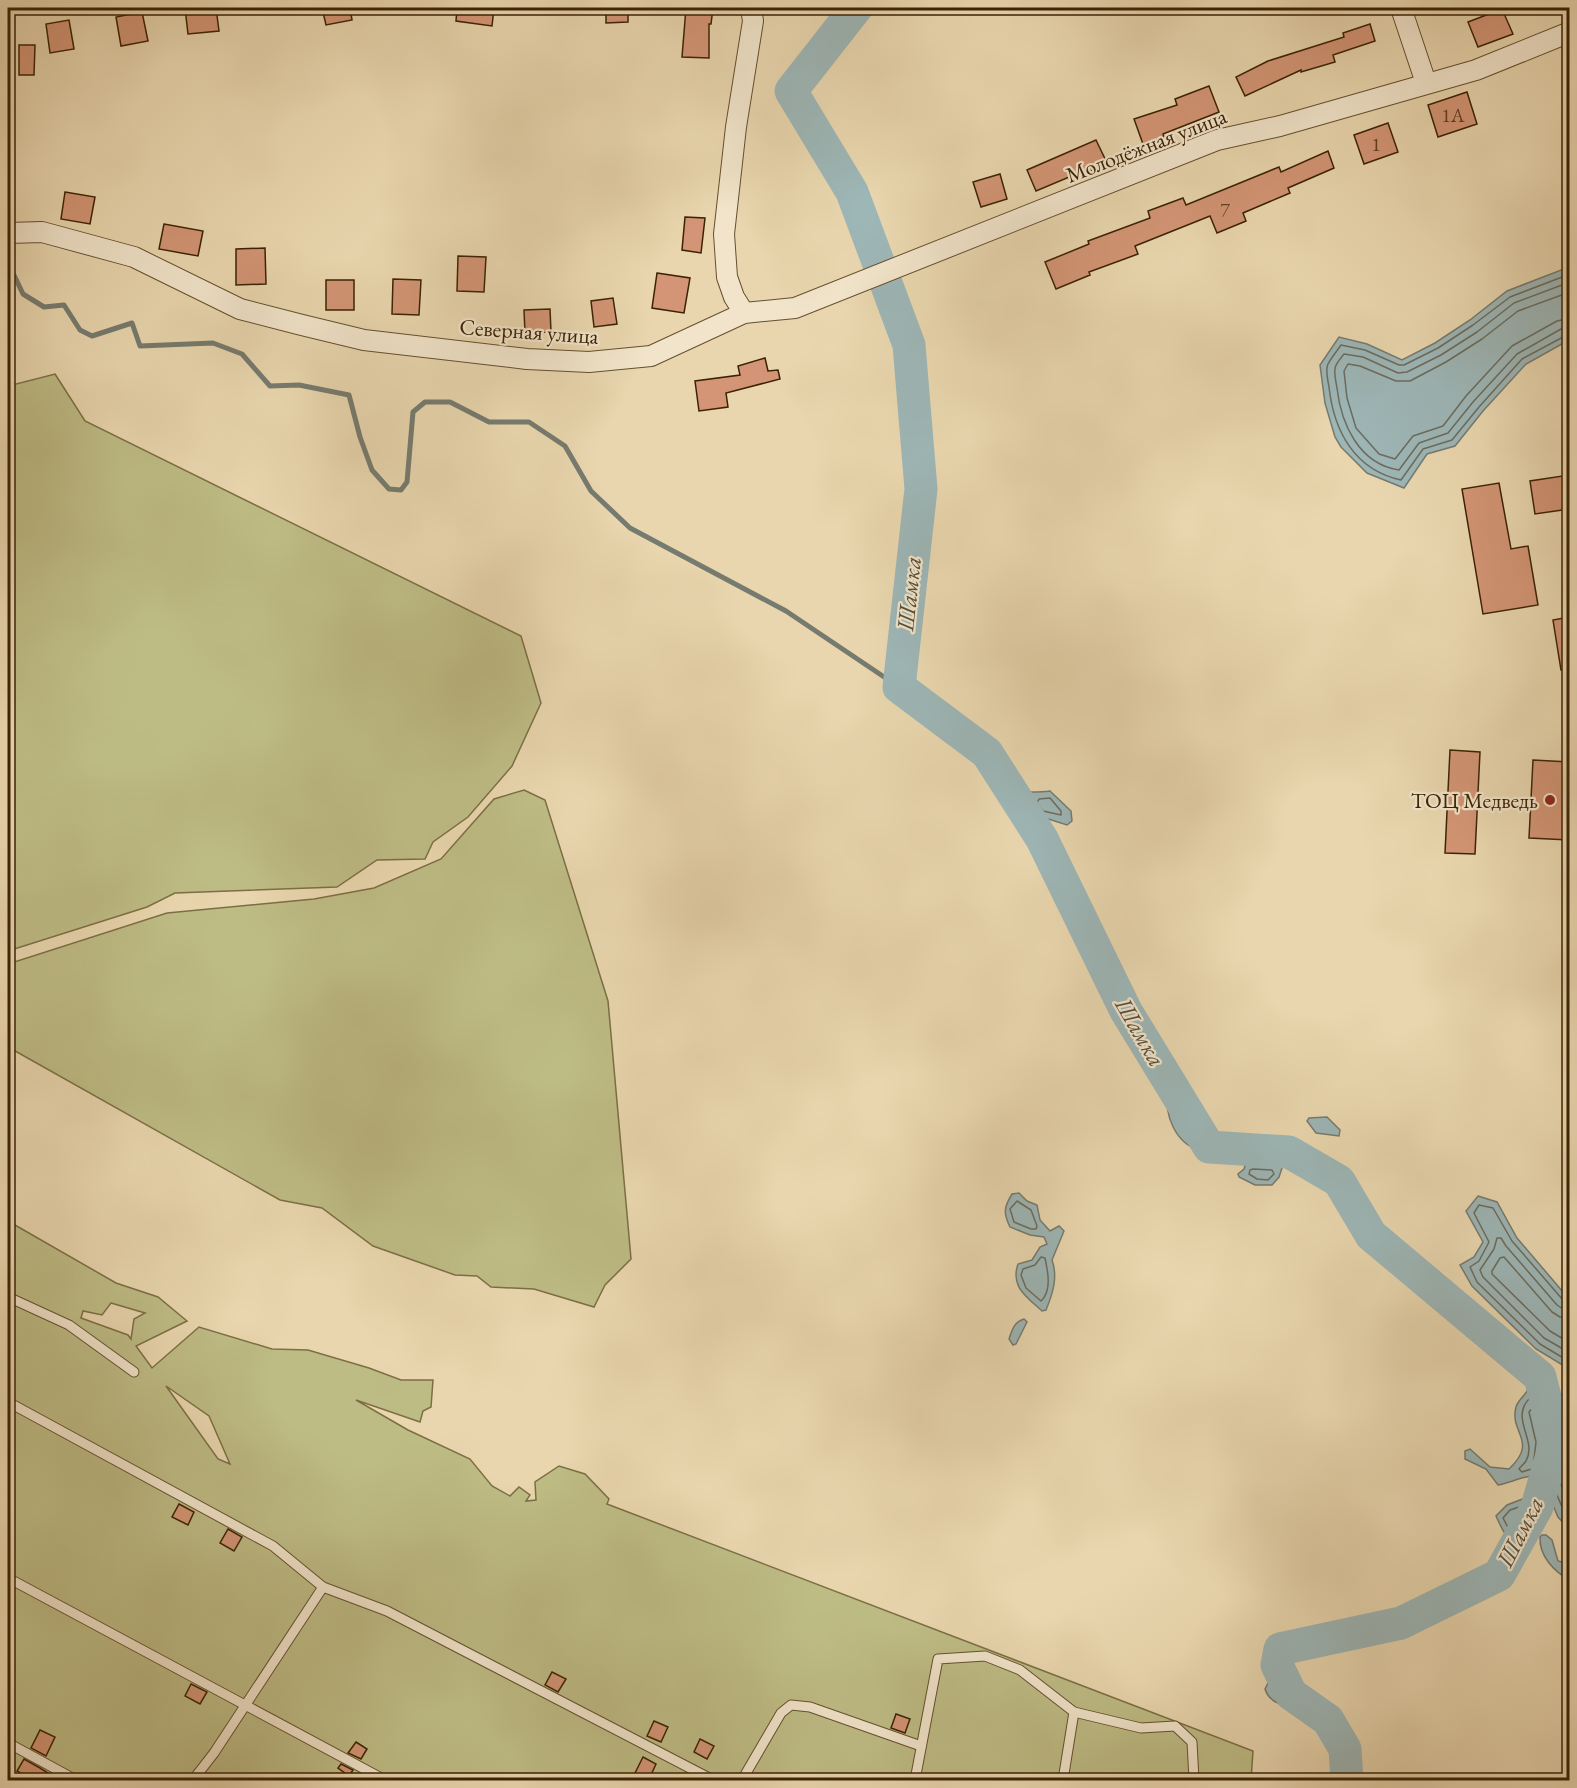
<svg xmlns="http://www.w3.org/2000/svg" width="1577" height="1788" viewBox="0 0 1577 1788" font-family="'EB Garamond',serif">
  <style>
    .green { fill: #bebc85; stroke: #7c6f44; stroke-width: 1.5; fill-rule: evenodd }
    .water { fill: #9db6b6; stroke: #767b6f; stroke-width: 1.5 }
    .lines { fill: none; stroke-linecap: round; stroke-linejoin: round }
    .shore { stroke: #6c6c5d; stroke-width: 1.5 }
    .stream { stroke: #767b6f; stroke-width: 5 }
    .river { stroke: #9db6b6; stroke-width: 33 }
    .building { fill: #d39575; stroke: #3b2204; stroke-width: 1.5 }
    .service-casing { stroke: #664f2e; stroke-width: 11 }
    .minor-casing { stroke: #664f2e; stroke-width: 22 }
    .service { stroke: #f1e4ca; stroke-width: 9 }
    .minor { stroke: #f1e4ca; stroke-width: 20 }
    .poi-dot { fill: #8f2418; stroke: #f1e4ca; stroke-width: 2 }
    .labels { text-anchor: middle; stroke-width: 4.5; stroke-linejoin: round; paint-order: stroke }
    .number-label { font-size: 20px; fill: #613f20 }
    .street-label { font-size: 22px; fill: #3b2204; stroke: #f1e4ca }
    .poi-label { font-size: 22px; fill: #3b2204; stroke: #f1e4ca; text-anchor: end }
    .water-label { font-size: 24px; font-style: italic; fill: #584e39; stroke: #f1e4ca }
  </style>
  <rect width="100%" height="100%" fill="#e9d6ae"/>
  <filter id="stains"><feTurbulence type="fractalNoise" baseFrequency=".00333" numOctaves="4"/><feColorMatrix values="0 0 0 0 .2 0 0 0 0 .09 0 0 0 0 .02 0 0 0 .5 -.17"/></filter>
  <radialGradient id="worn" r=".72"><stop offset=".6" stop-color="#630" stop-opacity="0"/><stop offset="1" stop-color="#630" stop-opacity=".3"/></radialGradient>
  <g class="green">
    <path d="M 55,374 L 85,421 L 521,636 L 541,703 L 512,766 L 468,817 L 433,842 L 425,859 L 377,860 L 337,887 L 175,893 L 147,907 L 8,951 L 8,386 Z"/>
    <path d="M 524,790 L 545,800 L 608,1001 L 631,1259 L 605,1285 L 594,1307 L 534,1289 L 491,1287 L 477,1276 L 455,1275 L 373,1246 L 322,1208 L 280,1200 L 8,1047 L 8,964 L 167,913 L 314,899 L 374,888 L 441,859 L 494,799 Z"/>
    <path d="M 8,1221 L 116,1283 L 158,1297 L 187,1321 L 136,1346 L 152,1368 L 199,1327 L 272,1349 L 308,1350 L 369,1368 L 401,1380 L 433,1380 L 431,1407 L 423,1411 L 420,1422 L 356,1400 L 408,1430 L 470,1459 L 492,1486 L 510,1496 L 519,1487 L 530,1495 L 526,1501 L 536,1500 L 535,1482 L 559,1466 L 585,1474 L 609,1499 L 607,1504 L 1253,1751 L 1251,1780 L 8,1780 ZM 111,1303 L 145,1313 L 134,1319 L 131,1339 L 128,1335 L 81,1318 L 83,1311 L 102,1315 ZM 166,1386 L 209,1416 L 230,1464 L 218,1459 Z"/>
  </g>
  <g class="water">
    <path d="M 1569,267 L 1569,340 L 1526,364 L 1483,411 L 1455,446 L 1427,454 L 1404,488 L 1367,473 L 1341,447 L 1335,437 L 1325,403 L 1320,365 L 1339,337 L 1367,344 L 1402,360 L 1435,343 L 1470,320 L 1507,291 Z"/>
    <path d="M 1050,791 L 1071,811 L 1072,821 L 1067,825 L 1039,816 L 1027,801 L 1020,801 L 1014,805 L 1011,805 L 1006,798 L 1006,794 C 1021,791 1035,793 1050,791 Z"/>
    <path d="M 1173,1093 L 1180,1095 L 1186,1111 L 1188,1126 L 1201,1143 L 1202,1147 L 1198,1149 C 1178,1146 1162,1113 1169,1094 Z"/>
    <path d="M 1327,1117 L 1340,1130 L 1339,1136 L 1316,1133 L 1307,1121 L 1309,1118 Z"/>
    <path d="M 1281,1159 L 1285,1159 L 1279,1177 L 1272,1185 L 1255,1185 L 1239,1177 L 1238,1174 L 1244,1169 L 1246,1162 L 1264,1165 Z"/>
    <path d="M 1019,1193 L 1027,1201 L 1037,1205 L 1040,1220 L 1050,1231 L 1059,1226 L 1064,1231 L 1052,1260 C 1058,1277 1053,1293 1046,1310 L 1042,1311 C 1027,1297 1010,1287 1018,1264 L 1032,1260 L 1040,1247 L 1047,1244 L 1044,1237 L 1030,1235 L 1010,1227 C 1003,1213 1004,1207 1012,1194 Z"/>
    <path d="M 1478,1196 L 1497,1202 L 1517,1238 L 1569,1299 L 1569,1369 L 1536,1349 L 1472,1286 L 1460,1265 L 1474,1257 L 1483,1242 L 1466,1211 Z"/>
    <path d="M 1024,1319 L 1027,1322 L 1016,1344 L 1013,1345 L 1009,1339 C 1012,1330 1014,1322 1024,1319 Z"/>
    <path d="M 1527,1391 L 1549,1391 L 1569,1396 L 1570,1526 L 1567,1527 L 1558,1517 L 1540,1475 C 1526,1475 1512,1482 1498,1485 L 1486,1469 L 1465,1459 L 1465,1451 L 1470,1449 L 1490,1467 L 1509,1469 C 1539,1441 1509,1433 1516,1407 C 1517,1402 1524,1396 1527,1391 Z"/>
    <path d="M 1525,1498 L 1529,1498 L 1528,1523 L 1534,1536 L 1526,1544 C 1507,1544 1503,1531 1496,1516 L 1507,1505 Z"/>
    <path d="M 1542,1535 L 1546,1535 L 1552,1540 L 1558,1561 L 1562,1562 L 1569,1558 L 1569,1580 C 1554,1571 1539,1556 1540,1537 Z"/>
    <path d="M 1279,1679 L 1283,1680 C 1289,1700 1294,1700 1312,1693 C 1323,1700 1334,1707 1331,1721 C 1324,1718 1319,1710 1311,1708 C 1294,1704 1272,1710 1265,1689 L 1268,1683 Z"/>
  </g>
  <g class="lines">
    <g class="shore">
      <path d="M 1570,274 L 1510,297 L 1473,325 L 1438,348 L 1404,365 L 1399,365 L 1365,350 L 1341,345 C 1337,351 1331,358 1328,364 C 1325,370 1328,381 1329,387 C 1334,432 1355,470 1401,480 L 1423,449 L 1452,440 L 1479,407 L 1522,359 L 1565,336 L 1570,335"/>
      <path d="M 1570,282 L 1514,303 L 1477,332 L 1441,355 L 1407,372 L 1398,373 L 1363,357 L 1344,354 C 1341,358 1335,364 1335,369 C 1334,375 1336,382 1337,388 C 1341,424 1359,464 1399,470 L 1419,443 L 1448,433 L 1473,402 L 1517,354 L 1561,329 L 1570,327"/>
      <path d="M 1570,292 L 1518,311 L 1482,339 L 1446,362 L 1410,381 L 1396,381 L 1360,366 L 1348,364 L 1344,371 L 1347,398 L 1356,428 L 1379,454 L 1395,459 L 1413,436 L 1443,426 L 1466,396 L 1512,346 L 1557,321 L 1570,318"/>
      <path d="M 1050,798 L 1061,811 L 1061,815 L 1043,811 L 1037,803 L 1039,799 Z"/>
      <path d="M 1253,1169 L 1272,1170 L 1274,1174 L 1268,1180 L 1257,1179 L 1249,1174 L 1250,1170 Z"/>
      <path d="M 1017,1201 L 1031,1210 L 1037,1226 L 1036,1229 L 1031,1229 L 1014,1222 L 1010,1209 Z"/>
      <path d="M 1041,1257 L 1045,1258 C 1048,1272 1052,1291 1041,1301 L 1026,1288 L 1021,1275 L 1023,1269 L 1035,1265 Z"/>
      <path d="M 1570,1302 L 1563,1300 L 1512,1241 L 1493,1208 L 1479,1205 L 1474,1213 L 1489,1242 L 1479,1261 L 1470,1267 L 1477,1282 L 1540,1344 L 1570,1362"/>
      <path d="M 1570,1309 L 1563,1309 L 1557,1305 L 1506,1246 L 1501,1238 L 1497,1238 L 1494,1249 L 1480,1270 L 1483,1277 L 1544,1338 L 1570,1353"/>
      <path d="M 1570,1318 L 1560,1317 L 1552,1312 L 1504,1257 L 1500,1258 L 1492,1271 L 1492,1274 L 1550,1331 L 1570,1343"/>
      <path d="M 1570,1401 L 1548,1397 L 1531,1397 C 1508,1418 1538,1439 1526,1461 C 1524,1464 1521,1466 1519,1469 L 1522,1472 C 1528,1470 1535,1467 1541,1469 C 1552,1473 1560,1510 1570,1521"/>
      <path d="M 1570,1409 L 1548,1405 L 1535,1405 L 1529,1412 L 1536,1442 L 1534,1459 C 1538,1461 1544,1461 1548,1464 C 1560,1473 1564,1496 1570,1509"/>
      <path d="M 1570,1418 L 1541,1414 L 1539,1417 L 1544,1439 L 1545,1452 L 1558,1462 L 1570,1483"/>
      <path d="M 1519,1507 L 1522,1509 L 1522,1524 L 1526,1534 L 1523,1538 L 1511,1533 L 1503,1518 L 1510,1510 Z"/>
    </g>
    <path class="stream" d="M 8,274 L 14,275 L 23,294 L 44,307 L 64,305 L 80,330 L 92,336 L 132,323 L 140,346 L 213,343 L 242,354 L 270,386 L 299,385 L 349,395 L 360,437 L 372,470 L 389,489 L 401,490 L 407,482 L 413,412 L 425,402 L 450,402 L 489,422 L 529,422 L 565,446 L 591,491 L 630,528 L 786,611 L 899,687"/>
    <path class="river" d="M 856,8 L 791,91 L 852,192 L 909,345 L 921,489 L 899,687 L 987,753 L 1042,839 L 1126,1011 L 1209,1147 L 1289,1152 L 1339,1181 L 1371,1235 L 1540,1377 L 1556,1441 L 1537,1507 L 1499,1575 L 1401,1623 L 1280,1649 L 1277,1665 L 1291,1694 L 1328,1720 L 1345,1749 L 1347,1780"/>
  </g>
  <g class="building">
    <path d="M 185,8 L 216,8 L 219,31 L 188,34 Z"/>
    <path d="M 322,8 L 350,8 L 352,20 L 326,25 Z"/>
    <path d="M 457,8 L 494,8 L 492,26 L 456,21 Z"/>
    <path d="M 606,8 L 628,8 L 628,22 L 606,23 Z"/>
    <path d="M 686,8 L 713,8 L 711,24 L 709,24 L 709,58 L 682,57 Z"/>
    <path d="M 1502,9 L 1513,34 L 1478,47 L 1468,22 Z"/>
    <path d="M 142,12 L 148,41 L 121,46 L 116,17 Z"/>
    <path d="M 69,20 L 74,49 L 50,53 L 46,24 Z"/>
    <path d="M 1370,24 L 1375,41 L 1333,55 L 1335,62 L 1301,72 L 1301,70 L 1245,96 L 1236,77 L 1268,61 L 1344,37 L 1343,33 Z"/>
    <path d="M 19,45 L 35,45 L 34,75 L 19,75 Z"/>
    <path d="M 1209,86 L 1219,112 L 1163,134 L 1164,137 L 1143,144 L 1134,119 L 1177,105 L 1175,99 Z"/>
    <path d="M 1467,92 L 1477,124 L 1438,137 L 1428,105 Z"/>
    <path d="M 1388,123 L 1398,152 L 1364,164 L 1354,135 Z"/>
    <path d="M 1096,140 L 1107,163 L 1082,175 L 1081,172 L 1036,191 L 1027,170 Z"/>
    <path d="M 1328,151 L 1334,168 L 1288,188 L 1290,193 L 1243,213 L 1246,221 L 1217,233 L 1210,216 L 1135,246 L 1138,254 L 1089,272 L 1090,275 L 1056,289 L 1045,262 L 1089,244 L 1088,241 L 1150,218 L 1148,211 L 1183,198 L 1186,205 L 1279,167 L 1281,172 Z"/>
    <path d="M 1000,174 L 1007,199 L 981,207 L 973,182 Z"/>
    <path d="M 65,192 L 95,197 L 90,224 L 61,219 Z"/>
    <path d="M 685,217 L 705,218 L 701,253 L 682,250 Z"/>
    <path d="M 164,224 L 203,231 L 198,256 L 159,249 Z"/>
    <path d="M 265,248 L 266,284 L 236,285 L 236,249 Z"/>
    <path d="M 458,256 L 486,257 L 484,292 L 457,291 Z"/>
    <path d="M 657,273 L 690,278 L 684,313 L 652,308 Z"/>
    <path d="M 393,279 L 421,280 L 419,315 L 392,314 Z"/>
    <rect x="326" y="280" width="28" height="30"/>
    <path d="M 613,298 L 617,324 L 594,327 L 591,301 Z"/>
    <path d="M 550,309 L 551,332 L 525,333 L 524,310 Z"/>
    <path d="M 765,358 L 768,371 L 778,370 L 780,379 L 726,393 L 728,407 L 699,411 L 695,381 L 740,375 L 738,366 Z"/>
    <path d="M 1569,475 L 1569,509 L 1535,514 L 1530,481 Z"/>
    <path d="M 1499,483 L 1511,549 L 1528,546 L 1538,605 L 1483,614 L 1462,489 Z"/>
    <path d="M 1569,617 L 1569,670 L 1561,670 L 1553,620 Z"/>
    <path d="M 1450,750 L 1480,752 L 1475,854 L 1445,853 Z"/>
    <path d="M 1533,760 L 1569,762 L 1569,840 L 1529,838 Z"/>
    <path d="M 179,1504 L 194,1512 L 188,1525 L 172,1517 Z"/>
    <path d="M 228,1529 L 242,1537 L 234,1551 L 220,1543 Z"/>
    <path d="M 552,1672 L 566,1679 L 558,1692 L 545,1685 Z"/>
    <path d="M 191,1684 L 207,1692 L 200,1704 L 185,1696 Z"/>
    <path d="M 896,1714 L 910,1719 L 905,1733 L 891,1728 Z"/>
    <path d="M 654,1721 L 668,1727 L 661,1742 L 647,1736 Z"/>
    <path d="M 40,1730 L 55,1737 L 46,1756 L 31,1748 Z"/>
    <path d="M 700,1739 L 714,1746 L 707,1759 L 694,1752 Z"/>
    <path d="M 356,1742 L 367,1749 L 361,1759 L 348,1753 Z"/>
    <path d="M 643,1757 L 656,1764 L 649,1779 L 635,1773 Z"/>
    <path d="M 24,1759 L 40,1768 L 59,1780 L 32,1780 L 17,1771 Z"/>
    <path d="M 341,1764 L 353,1770 L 349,1776 L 338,1768 Z"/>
  </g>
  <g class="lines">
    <g class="service-casing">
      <g id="service">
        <path d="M 8,1297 L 69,1325 L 134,1372"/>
        <path d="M 8,1402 L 273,1546 L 323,1587 L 214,1753 L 193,1780"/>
        <path d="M 8,1578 L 385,1780"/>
        <path d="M 323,1587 L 387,1611 L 713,1780"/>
        <path d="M 8,1743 L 76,1780"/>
        <path d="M 742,1780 L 781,1713 L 791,1705 L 810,1707 L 921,1746"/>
        <path d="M 915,1780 L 938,1659 L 985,1656 L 1020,1670 L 1074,1712 L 1141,1728 L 1175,1726 L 1192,1742 L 1194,1780"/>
        <path d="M 1063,1780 L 1074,1712"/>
      </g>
    </g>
    <g class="minor-casing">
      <g id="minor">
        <path d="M 1401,8 L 1426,83"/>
        <path d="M 8,233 L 42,232 L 134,257 L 240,309 L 302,325 L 364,340 L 527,359 L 589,362 L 651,356 L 744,313 L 795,308 L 1217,140 L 1280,126 L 1476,70 L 1570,32"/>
        <path d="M 744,313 L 734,297 L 727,277 L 724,234 L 736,127 L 753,21 L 751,8"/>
      </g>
    </g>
    <use href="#service" class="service"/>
    <use href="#minor" class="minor"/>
  </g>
  <circle class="poi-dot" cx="1550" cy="800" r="6"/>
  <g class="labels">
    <g class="number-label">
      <text x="1453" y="122">1А</text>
      <text x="1376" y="151">1</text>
      <text x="1225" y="217">7</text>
    </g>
    <g class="street-label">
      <text transform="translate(1146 145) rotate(-21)" y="8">Молодёжная улица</text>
      <text transform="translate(529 331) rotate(4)" y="8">Северная улица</text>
    </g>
    <g class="poi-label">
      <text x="1538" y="808">ТОЦ Медведь</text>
    </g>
    <g class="water-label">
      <text transform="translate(909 594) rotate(-84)" y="8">Шамка</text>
      <text transform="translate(1140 1032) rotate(60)" y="8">Шамка</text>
      <text transform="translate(1520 1532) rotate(-63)" y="8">Шамка</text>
    </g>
  </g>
  <rect width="1577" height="1788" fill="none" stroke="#e9d6ae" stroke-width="30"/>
  <rect x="9" y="9" width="1559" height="1770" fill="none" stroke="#3b2204" stroke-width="3"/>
  <rect x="15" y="15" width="1547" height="1758" fill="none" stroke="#3b2204" stroke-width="1.5"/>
  <rect width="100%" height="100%" filter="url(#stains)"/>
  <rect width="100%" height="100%" fill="url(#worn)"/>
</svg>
